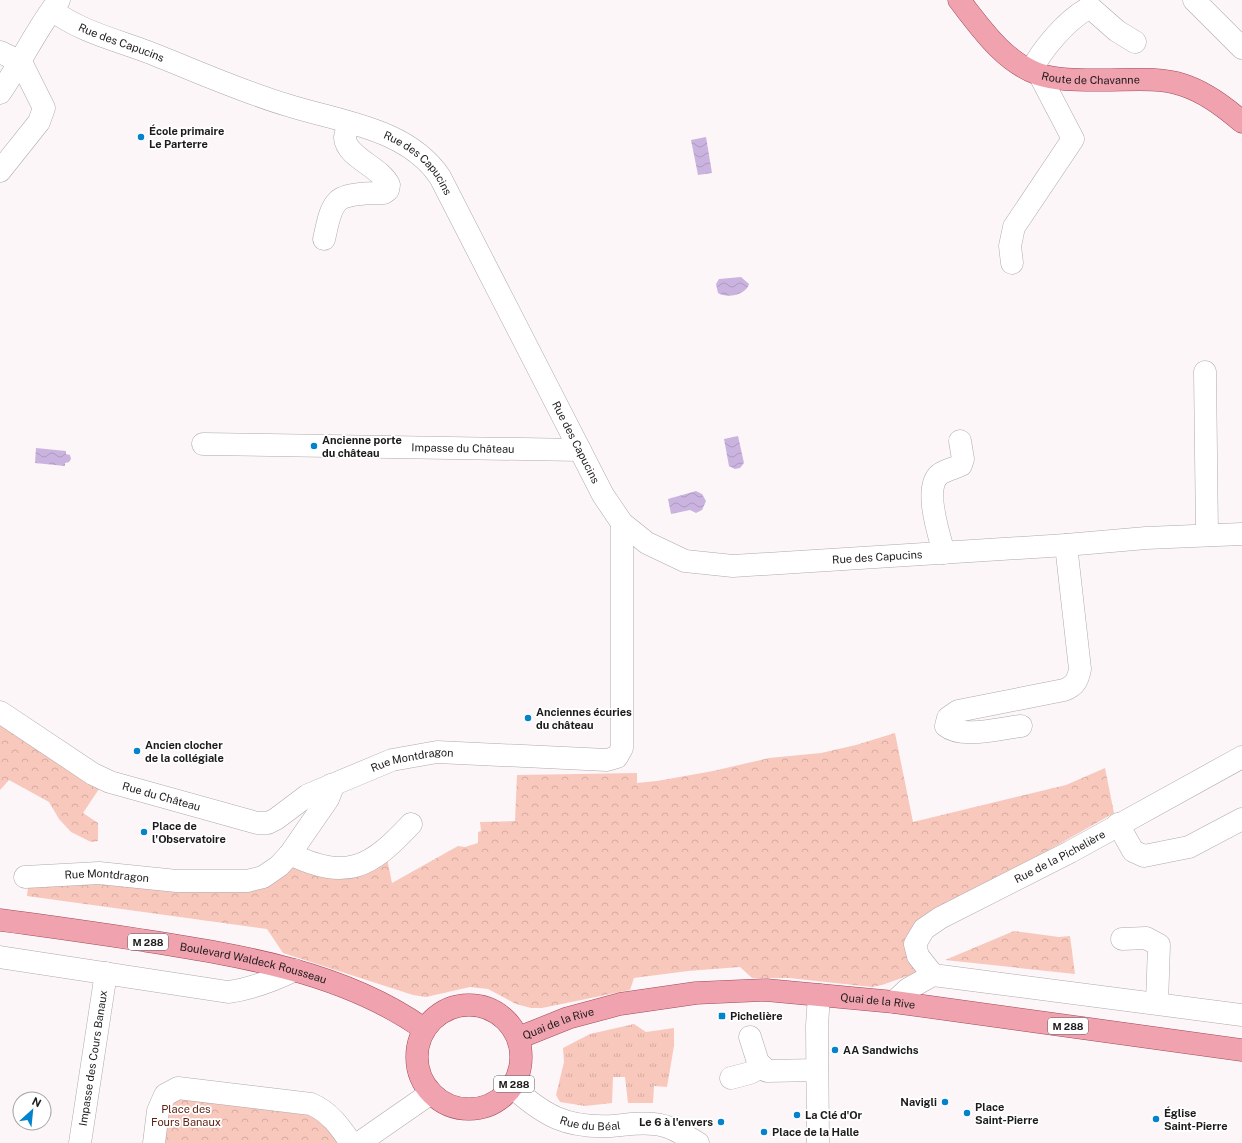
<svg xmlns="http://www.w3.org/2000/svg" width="1242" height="1143" viewBox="0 0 1242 1143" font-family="'Public Sans',sans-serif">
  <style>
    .grass { fill: url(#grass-tufts) }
    .park { fill: url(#park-crowns) }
    .water { fill: url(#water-waves) }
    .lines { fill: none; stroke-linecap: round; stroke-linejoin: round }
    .minor-casing { stroke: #afa9ab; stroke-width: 23 }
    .major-casing { stroke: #a04a58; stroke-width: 23 }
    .minor { stroke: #fff; stroke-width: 22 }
    .major { stroke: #f0a2af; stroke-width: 22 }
    .poi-dot { fill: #0283cb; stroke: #fff; stroke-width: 1.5 }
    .labels { text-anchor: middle; stroke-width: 3.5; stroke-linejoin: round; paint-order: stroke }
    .shield { fill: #fff; stroke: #615f60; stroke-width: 1 }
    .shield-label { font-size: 10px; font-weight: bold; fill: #1d1b1c }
    .street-label { font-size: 11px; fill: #1d1b1c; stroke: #fff }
    .poi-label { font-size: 11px; font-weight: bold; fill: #1d1b1c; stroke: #fff; text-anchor: start }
    .park-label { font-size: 11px; fill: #5f2113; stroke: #fff }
  </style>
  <defs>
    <pattern id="grass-tufts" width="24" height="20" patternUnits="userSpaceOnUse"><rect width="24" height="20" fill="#f8c8bc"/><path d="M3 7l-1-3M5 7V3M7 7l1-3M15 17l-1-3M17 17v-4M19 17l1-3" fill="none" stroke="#d4aba1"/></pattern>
    <pattern id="park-crowns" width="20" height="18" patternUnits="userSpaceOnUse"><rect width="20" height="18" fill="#f8c8bc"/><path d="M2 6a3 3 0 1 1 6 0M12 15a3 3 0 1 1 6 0" fill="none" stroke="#d4aba1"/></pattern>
    <pattern id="water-waves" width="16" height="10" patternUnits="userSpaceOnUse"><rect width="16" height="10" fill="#cab4df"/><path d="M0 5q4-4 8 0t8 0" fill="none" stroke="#ad9abf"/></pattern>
  </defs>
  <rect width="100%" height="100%" fill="#fcf6f9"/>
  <path class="grass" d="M 634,1024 L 646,1032 L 674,1028 L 674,1046 L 667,1087 L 654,1086 L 653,1103 L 628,1103 L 625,1077 L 613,1077 L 612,1103 L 585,1106 L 560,1102 L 556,1095 L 564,1062 L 563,1048 L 590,1034 Z"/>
  <g class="park">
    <path d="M 0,723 L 99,789 L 83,813 L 98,823 L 98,841 L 91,842 L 71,832 L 59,819 L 49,802 L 9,780 L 0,790 Z"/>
    <path d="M 895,733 L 913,822 L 1066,785 L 1105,768 L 1114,813 L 916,925 L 916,973 L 882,985 L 872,987 L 789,978 L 752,978 L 740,967 L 688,971 L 634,978 L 630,990 L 542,1008 L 531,1008 L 516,1004 L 488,989 L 470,987 L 426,997 L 413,995 L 283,953 L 267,929 L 27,896 L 29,877 L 177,881 L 307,862 L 387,858 L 392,883 L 458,846 L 465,847 L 478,843 L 478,832 L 481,831 L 480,822 L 515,821 L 517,775 L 637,773 L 637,783 L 657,781 L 713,771 L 769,758 L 821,753 L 856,745 Z"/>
    <path d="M 1014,931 L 1059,937 L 1070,936 L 1075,974 L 945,960 Z"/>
    <path d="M 165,1095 L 311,1104 L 351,1143 L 154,1143 Z"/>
  </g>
  <g class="water">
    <path d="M 706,137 L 712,173 L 698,175 L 691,140 Z"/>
    <path d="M 741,277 L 749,284 C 746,295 727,299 718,293 L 716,284 L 719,279 Z"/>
    <path d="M 738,436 L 744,463 L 740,468 L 735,469 L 729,466 L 724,439 Z"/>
    <path d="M 36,448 L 66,451 L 66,454 L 70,455 L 71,459 L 69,462 L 65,463 L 65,466 L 35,463 Z"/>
    <path d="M 696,491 L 702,494 L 706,501 L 702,510 L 696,513 L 690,510 L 671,514 L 668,499 Z"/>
  </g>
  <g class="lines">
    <g class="minor-casing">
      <g id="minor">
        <path d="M 1194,0 L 1242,48"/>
        <path id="s1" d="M 52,10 C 79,31 116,40 148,52 C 194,70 240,91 287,105 C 340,122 407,128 440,177 L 603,495 L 622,523 L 647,543 L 685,561 L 733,566 L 1066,545 L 1146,538 L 1242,534"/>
        <path d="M 0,52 L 21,62 L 44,108 L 39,122 L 0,171"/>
        <path d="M 1032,70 C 1041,50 1067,20 1087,9 L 1092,9 L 1117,31 L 1135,42"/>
        <path d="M 0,93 C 21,63 36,29 59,0"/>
        <path d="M 324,239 C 327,228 329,209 338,201 C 345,193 374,193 384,193 L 388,190 L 389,185 C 381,167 346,157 345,138 C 345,134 348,128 349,123"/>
        <path d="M 1012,263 L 1010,246 L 1014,227 L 1073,139 L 1039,74"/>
        <path d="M 1205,372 L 1207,535"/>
        <path id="s2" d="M 203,444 L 580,450"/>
        <path d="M 944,553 C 939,535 923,487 940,474 C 946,470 955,468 961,465 L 963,459 L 960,441"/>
        <path id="s3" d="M 0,712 L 93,774 L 110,782 L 257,823 L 268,823 L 276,819 L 308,795 L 392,760 L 437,752 L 607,760 L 617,757 L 622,748 L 622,523"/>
        <path d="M 1021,726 C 1001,728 962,739 946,726 L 948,718 L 958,711 L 1064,690 C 1075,686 1078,680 1080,669 L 1066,545"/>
        <path d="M 1118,824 L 1133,851 L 1144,856 L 1189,847 L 1242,819"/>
        <path d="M 290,854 C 347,881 370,868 411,824"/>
        <path id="s4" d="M 25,877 L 99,873 L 177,881 L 247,881 L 263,877 L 279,866 L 290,854 L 328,799 L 332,789 L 331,785"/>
        <path d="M 1122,939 L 1146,938 L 1159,945 L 1157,1003"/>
        <path d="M 0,957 L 228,992 C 252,989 274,980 295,970"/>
        <path id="s5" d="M 933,975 L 918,956 L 915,944 L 924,929 L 940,918 L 1070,852 L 1242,757"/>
        <path d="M 894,1002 L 908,989 L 933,975 L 1242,1015"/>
        <path d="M 750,1037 L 758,1062 L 767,1071 L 817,1070"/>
        <path d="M 731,1078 L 750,1073 L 761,1067"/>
        <path id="s6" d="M 512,1087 C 545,1116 566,1128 611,1126 C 625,1125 639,1122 654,1124 C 670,1125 684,1135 698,1143"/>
        <path id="s7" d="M 80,1143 L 106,973"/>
        <path d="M 154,1143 L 158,1111 L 165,1095 L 178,1088 L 311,1104 C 330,1112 340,1127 351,1143"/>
        <path d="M 359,1143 L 431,1093"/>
        <path d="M 818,1143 L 817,1026 L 819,995"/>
      </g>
    </g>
    <g class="major-casing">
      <g id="major">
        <path id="s8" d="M 959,0 C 981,28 1003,61 1038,74 C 1055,80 1077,80 1095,80 C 1123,81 1156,76 1183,85 C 1205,92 1225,107 1242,122"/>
        <path id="s9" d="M 0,920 C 47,926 94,933 141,940 C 236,955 343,971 424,1029"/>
        <circle cx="469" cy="1057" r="52"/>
        <path id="s10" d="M 518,1038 L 568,1018 L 620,1004 L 696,993 L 766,990 L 894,1002 L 1242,1050"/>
      </g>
    </g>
    <use href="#minor" class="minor"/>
    <use href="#major" class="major"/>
  </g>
  <g class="poi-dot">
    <circle cx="141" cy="137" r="4"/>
    <circle cx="314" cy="446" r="4"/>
    <circle cx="528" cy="718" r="4"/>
    <circle cx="137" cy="751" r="4"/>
    <circle cx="144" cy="832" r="4"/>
    <rect x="718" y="1012" width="8" height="8" rx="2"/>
    <circle cx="835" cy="1050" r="4"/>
    <circle cx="945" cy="1102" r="4"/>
    <circle cx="967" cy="1113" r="4"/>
    <circle cx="797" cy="1115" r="4"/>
    <circle cx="1156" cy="1119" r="4"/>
    <circle cx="721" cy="1122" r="4"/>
    <circle cx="764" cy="1132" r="4"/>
  </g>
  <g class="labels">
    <g class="shield">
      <rect x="128" y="934" width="40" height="16" rx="3"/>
      <rect x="1048" y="1018" width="40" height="16" rx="3"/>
      <rect x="494" y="1076" width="40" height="16" rx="3"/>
    </g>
    <g class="shield-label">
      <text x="148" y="946">M 288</text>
      <text x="1068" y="1030">M 288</text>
      <text x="514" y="1088">M 288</text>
    </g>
    <g class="street-label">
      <text dy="4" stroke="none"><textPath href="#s1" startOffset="77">Rue des Capucins</textPath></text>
      <text dy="4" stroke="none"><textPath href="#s8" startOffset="163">Route de Chavanne</textPath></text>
      <text dy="4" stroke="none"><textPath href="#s1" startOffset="401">Rue des Capucins</textPath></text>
      <text dy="4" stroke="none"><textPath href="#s1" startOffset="725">Rue des Capucins</textPath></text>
      <text dy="4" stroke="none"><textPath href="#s2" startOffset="260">Impasse du Château</textPath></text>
      <text dy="4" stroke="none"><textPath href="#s1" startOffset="1085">Rue des Capucins</textPath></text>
      <text dy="4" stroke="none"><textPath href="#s3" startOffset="454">Rue Montdragon</textPath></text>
      <text dy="4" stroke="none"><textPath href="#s3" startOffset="184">Rue du Château</textPath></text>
      <text dy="4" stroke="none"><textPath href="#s5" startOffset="208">Rue de la Pichelière</textPath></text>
      <text dy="4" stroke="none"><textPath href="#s4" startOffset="82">Rue Montdragon</textPath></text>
      <text dy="4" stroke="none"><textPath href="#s9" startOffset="257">Boulevard Waldeck Rousseau</textPath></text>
      <text dy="4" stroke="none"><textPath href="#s10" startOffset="367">Quai de la Rive</textPath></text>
      <text dy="4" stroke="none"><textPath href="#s10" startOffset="43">Quai de la Rive</textPath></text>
      <text dy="4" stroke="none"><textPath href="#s7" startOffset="86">Impasse des Cours Banaux</textPath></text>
      <text dy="4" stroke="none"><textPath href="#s6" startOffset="89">Rue du Béal</textPath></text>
    </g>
    <g class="poi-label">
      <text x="149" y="135">École primaire<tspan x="149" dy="13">Le Parterre</tspan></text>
      <text x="322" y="444">Ancienne porte<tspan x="322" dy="13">du château</tspan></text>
      <text x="536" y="716">Anciennes écuries<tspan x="536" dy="13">du château</tspan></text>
      <text x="145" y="749">Ancien clocher<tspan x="145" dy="13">de la collégiale</tspan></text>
      <text x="152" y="830">Place de<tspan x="152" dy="13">l'Observatoire</tspan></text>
      <text x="730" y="1020">Pichelière</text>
      <text x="843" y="1054">AA Sandwichs</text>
      <text x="937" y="1106" text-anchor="end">Navigli</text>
      <text x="975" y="1111">Place<tspan x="975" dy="13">Saint-Pierre</tspan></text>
      <text x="1164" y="1117">Église<tspan x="1164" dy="13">Saint-Pierre</tspan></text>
      <text x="805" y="1119">La Clé d'Or</text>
      <text x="713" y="1126" text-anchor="end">Le 6 à l'envers</text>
      <text x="772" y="1136">Place de la Halle</text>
    </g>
    <g class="park-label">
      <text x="186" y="1113">Place des<tspan x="186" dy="13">Fours Banaux</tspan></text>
    </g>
  </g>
  <g transform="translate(32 1111) rotate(27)"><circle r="19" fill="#ffffff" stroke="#a5a4a4"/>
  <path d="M0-3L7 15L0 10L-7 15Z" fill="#0283cb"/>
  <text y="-6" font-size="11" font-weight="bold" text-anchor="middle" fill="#1d1b1c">N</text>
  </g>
</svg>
